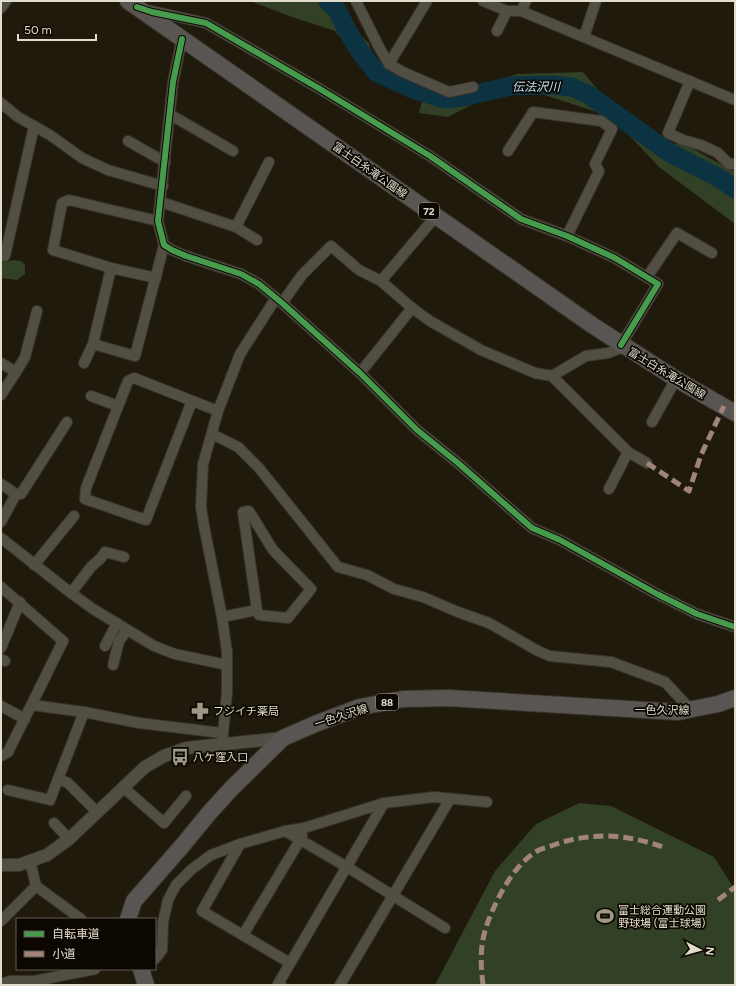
<svg xmlns="http://www.w3.org/2000/svg" width="736" height="986" viewBox="0 0 736 986" font-family="Figtree,'Noto Sans JP',sans-serif">
  <style>
    .green { fill: #324025 }
    .lines { fill: none; stroke-linecap: round; stroke-linejoin: round }
    .river { stroke: #0c3342; stroke-width: 19 }
    .minor-casing { stroke: #39352b; stroke-width: 12 }
    .tertiary-casing { stroke: #39352b; stroke-width: 14 }
    .primary-casing { stroke: #39352b; stroke-width: 18 }
    .minor { stroke: #514e43; stroke-width: 10 }
    .tertiary { stroke: #514e43; stroke-width: 12 }
    .primary { stroke: #595552; stroke-width: 16 }
    .quiet { stroke: #a18479; stroke-width: 5; stroke-dasharray: 10 5; stroke-linecap: butt }
    .cycleway-casing { stroke: #0c0801; stroke-width: 8 }
    .cycleway { stroke: #469c4c; stroke-width: 6 }
    .labels { text-anchor: middle; stroke-width: 3.5; stroke-linejoin: round; paint-order: stroke }
    .shield { fill: #0c0801; stroke: #a29c8f; stroke-width: 1 }
    .shield-label { font-size: 10px; font-weight: bold; fill: #e2dccc }
    .street-label { font-size: 11px; fill: #e2dccc; stroke: #0c0801 }
    .poi-label { font-size: 11px; fill: #e2dccc; stroke: #0c0801; text-anchor: start }
    .water-label { font-size: 12px; font-style: italic; fill: #bbe4f9; stroke: #0c0801 }
  </style>
  <rect width="100%" height="100%" fill="#1f1a0b"/>
  <g class="green">
    <path d="M 250,1 L 332,1 L 347,24 L 369,43 L 376,72 L 363,64 L 335,31 L 292,17 Z"/>
    <path d="M 583,72 L 603,96 L 633,121 L 671,144 L 684,144 L 735,172 L 735,224 L 659,167 L 630,136 L 603,114 L 529,90 L 475,103 L 448,117 L 419,113 L 425,91 L 458,94 L 517,74 Z"/>
    <path d="M 13,260 L 21,261 L 25,265 L 25,274 L 17,280 L 1,278 L 1,261 L 5,262 Z"/>
    <path d="M 579,803 L 611,806 L 714,857 L 735,890 L 735,985 L 435,985 L 495,871 L 536,824 Z"/>
  </g>
  <g class="lines">
    <path class="river" d="M 328,1 L 337,10 L 347,30 L 359,50 L 376,72 L 412,89 L 444,99 L 462,97 L 511,86 L 550,85 L 572,87 L 589,95 L 670,153 L 721,179 L 735,189"/>
    <g class="minor-casing">
      <g id="minor">
        <path d="M 356,1 L 380,49 L 389,64 L 403,72 L 449,92 L 473,87"/>
        <path d="M 483,1 L 507,11 L 521,11 L 735,100"/>
        <path d="M 1,8 L 6,1"/>
        <path d="M 147,10 L 206,23 L 320,89 L 430,156 L 521,219 L 567,236 L 615,258 L 658,284 L 621,345"/>
        <path d="M 521,11 L 526,1"/>
        <path d="M 497,31 L 507,11"/>
        <path d="M 584,37 L 596,1"/>
        <path d="M 182,39 L 173,82 L 158,221 L 164,245 L 172,250 L 186,256 L 241,274 L 259,284 L 282,303 L 360,373 L 417,430 L 458,463 L 532,528 L 560,540 L 657,594 L 697,614 L 735,627"/>
        <path d="M 389,64 L 427,1"/>
        <path d="M 690,81 L 668,133 L 683,140 L 701,145 L 718,153 L 729,164 L 735,164"/>
        <path d="M 1,103 L 18,117 L 50,135 L 82,158 L 108,170 L 163,186"/>
        <path d="M 171,115 L 233,151"/>
        <path d="M 128,141 L 165,162"/>
        <path d="M 508,151 L 533,112 L 601,121 L 612,129 L 595,164 L 599,171 L 567,236"/>
        <path d="M 161,202 L 236,227 L 257,240"/>
        <path d="M 436,216 L 381,281 L 412,308 L 430,321 L 481,350 L 535,373 L 552,376 L 586,356 L 608,353 L 624,347"/>
        <path d="M 236,227 L 269,162"/>
        <path d="M 5,256 L 34,126"/>
        <path d="M 111,268 L 93,344 L 135,356 L 164,245"/>
        <path d="M 647,277 L 677,233 L 712,253"/>
        <path d="M 156,278 L 111,268 L 53,250 L 62,203 L 69,200 L 158,221"/>
        <path d="M 282,303 L 302,275 L 331,246 L 359,270 L 381,281"/>
        <path d="M 1,363 L 16,372 L 1,395"/>
        <path d="M 84,363 L 93,344"/>
        <path d="M 16,372 L 25,357 L 37,311"/>
        <path d="M 360,373 L 412,308"/>
        <path d="M 552,376 L 628,452 L 647,463"/>
        <path d="M 91,396 L 118,406"/>
        <path d="M 192,401 L 146,520 L 85,499 L 86,488 L 128,381 L 134,378 L 218,411"/>
        <path d="M 652,422 L 676,379"/>
        <path d="M 212,434 L 238,447 L 259,468 L 338,567 L 367,575 L 394,589 L 423,597 L 458,612 L 489,623 L 538,651 L 550,656 L 611,662 L 665,682 L 691,710"/>
        <path d="M 1,484 L 16,494 L 1,522"/>
        <path d="M 609,489 L 628,452"/>
        <path d="M 16,494 L 21,494 L 67,422"/>
        <path d="M 1,538 L 71,593 L 93,609 L 154,646 L 175,654 L 227,665"/>
        <path d="M 34,565 L 74,516"/>
        <path d="M 1,587 L 63,641 L 8,752 L 1,756"/>
        <path d="M 71,593 L 91,567 L 101,558 L 105,552 L 124,557"/>
        <path d="M 222,617 L 257,610 L 259,615 L 288,618 L 311,589 L 273,550 L 249,511 L 243,512 L 257,610"/>
        <path d="M 105,646 L 117,623"/>
        <path d="M 1,648 L 20,602"/>
        <path d="M 1,659 L 5,661"/>
        <path d="M 113,665 L 119,641 L 127,630"/>
        <path d="M 32,705 L 84,712 L 139,723 L 222,733"/>
        <path d="M 1,706 L 25,719"/>
        <path d="M 222,744 L 227,692 L 227,652 L 222,617 L 204,526 L 201,507 L 203,464 L 218,411 L 240,354 L 276,298"/>
        <path d="M 58,779 L 68,783 L 97,812"/>
        <path d="M 124,788 L 164,823 L 186,796"/>
        <path d="M 8,790 L 50,800 L 84,712"/>
        <path d="M 54,823 L 69,839"/>
        <path d="M 285,831 L 347,867 L 445,928"/>
        <path d="M 240,844 L 202,911 L 290,963"/>
        <path d="M 36,886 L 81,919"/>
        <path d="M 1,921 L 36,886 L 30,861"/>
        <path d="M 243,935 L 300,840 L 302,835"/>
        <path d="M 155,959 L 162,950 L 163,922 L 168,900 L 176,885 L 192,869 L 211,855 L 240,844 L 285,831 L 304,828 L 384,803 L 434,797 L 487,802"/>
        <path d="M 1,984 L 10,981 L 35,981 L 95,969"/>
        <path d="M 281,985 L 278,984 L 384,803"/>
        <path d="M 340,985 L 450,799"/>
      </g>
    </g>
    <g class="tertiary-casing">
      <path id="tertiary" d="M 1,865 L 19,865 L 47,855 L 69,839 L 145,767 L 164,756 L 186,748 L 283,738"/>
    </g>
    <g class="primary-casing">
      <g id="primary">
        <path d="M 128,1 L 592,325 L 676,379 L 735,413"/>
        <path d="M 128,919 L 134,901 L 182,846 L 210,812 L 231,789 L 283,738 L 315,724 L 360,707 L 403,699 L 448,698 L 678,712 L 718,704 L 735,698"/>
        <path d="M 141,969 L 146,985"/>
      </g>
    </g>
    <use href="#minor" class="minor"/>
    <use href="#tertiary" class="tertiary"/>
    <use href="#primary" class="primary"/>
    <g class="quiet">
      <path d="M 647,463 L 689,491 L 701,455 L 724,406"/>
      <path d="M 718,900 L 735,887"/>
      <path d="M 483,985 C 479,951 481,934 496,903 C 505,884 517,865 534,853 C 539,849 546,848 551,846 C 591,831 627,834 666,848"/>
    </g>
    <g class="cycleway-casing">
      <g id="cycleway">
        <path d="M 137,7 L 152,12 L 206,23 L 320,89 L 430,156 L 521,219 L 567,236 L 615,258 L 658,284 L 621,345"/>
        <path d="M 182,39 L 173,82 L 158,221 L 164,245 L 172,250 L 186,256 L 241,274 L 259,284 L 282,303 L 360,373 L 417,430 L 458,463 L 532,528 L 560,540 L 657,594 L 697,614 L 735,627"/>
      </g>
    </g>
    <use href="#cycleway" class="cycleway"/>
  </g>
  <defs>
    <g id="pharmacy-bare" transform="scale(1.38)"><path d="M-2-6h4v4h4v4h-4v4h-4v-4h-4v-4h4Z" fill="#9e9888" stroke="#0c0801" stroke-width="2.5" paint-order="stroke"/></g>
    <g id="bus-bare" transform="scale(1.38)"><path d="M-5-6H5V4H4V6H2V4H-2V6H-4V4H-5ZM-3.5-4V0h7V-4ZM-3.5 1.2v1.5H-2V1.2ZM2 1.2v1.5H3.5V1.2Z" fill="#9e9888" stroke="#0c0801" stroke-width="2.5" paint-order="stroke"/></g>
    <g id="stadium-bare" transform="scale(1.38)"><path d="M0-5a6.5 5 0 1 0 0 10a6.5 5 0 1 0 0-10ZM-3.5-1.8h7v3.6h-7Z" fill="#9e9888" stroke="#0c0801" stroke-width="2.5" paint-order="stroke"/></g>
  </defs>
  <g fill-rule="evenodd">
    <use href="#pharmacy-bare" x="200" y="711"/>
    <use href="#bus-bare" x="180" y="757"/>
    <use href="#stadium-bare" x="605" y="916"/>
  </g>
  <g class="labels">
    <g class="shield">
      <rect x="419" y="203" width="20" height="16" rx="3"/>
      <rect x="376" y="694" width="22" height="16" rx="3"/>
    </g>
    <g class="shield-label">
      <text x="429" y="215">72</text>
      <text x="387" y="706">88</text>
    </g>
    <g class="street-label">
      <text transform="translate(370 170) rotate(35)" y="4">富士白糸滝公園線</text>
      <text transform="translate(667 373) rotate(31)" y="4">富士白糸滝公園線</text>
      <text x="662" y="714">一色久沢線</text>
      <text transform="translate(341 716) rotate(-18)" y="4">一色久沢線</text>
    </g>
    <g class="poi-label">
      <text x="213" y="715">フジイチ薬局</text>
      <text x="193" y="761">八ケ窪入口</text>
      <text x="618" y="914">富士総合運動公園<tspan x="618" dy="13">野球場 (富士球場)</tspan></text>
    </g>
    <g class="water-label">
      <text x="536" y="91">伝法沢川</text>
    </g>
  </g>
  <rect width="736" height="986" fill="none" stroke="#e2dccc" stroke-width="4"/>
  <rect x="16" y="918" width="140" height="52" fill="#0c0801" stroke="#625d52"/>
  <rect x="24" y="931" width="20" height="6" fill="#469c4c" stroke="#625d52"/>
  <text x="52" y="938" font-size="12" fill="#e2dccc">自転車道</text>
  <rect x="24" y="951" width="20" height="6" fill="#a18479" stroke="#625d52"/>
  <text x="52" y="958" font-size="12" fill="#e2dccc">小道</text>
  <g transform="translate(700 950) rotate(96)" stroke="#0c0801" stroke-width="3" paint-order="stroke">
  <path d="M0-3L7 15L0 10L-7 15Z" fill="#e2dccc"/>
  <text y="-6" font-size="11" font-weight="bold" text-anchor="middle" fill="#e2dccc">N</text>
  </g>
  <path d="M18 34v6h78v-6" fill="none" stroke="#e2dccc" stroke-width="2"/>
  <text x="24" y="34" font-size="12" fill="#e2dccc" stroke="#0c0801" stroke-width="3" paint-order="stroke">50 m</text>
</svg>
